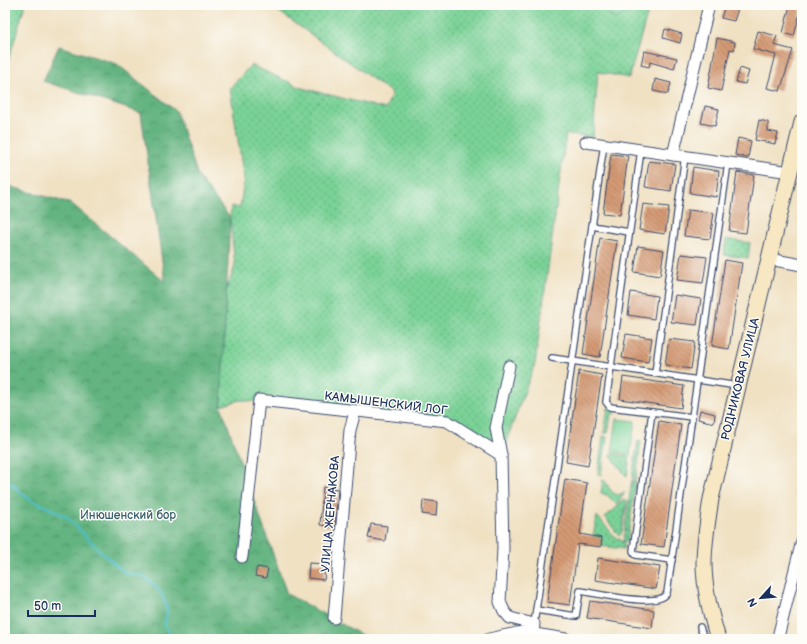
<svg xmlns="http://www.w3.org/2000/svg" width="807" height="644" viewBox="0 0 807 644" font-family="'Balsamiq Sans',sans-serif">
  <style>
    .grass { fill: url(#grass-dots); stroke: #4a807a }
    .forest { fill: url(#forest-crowns); stroke: #3f726f }
    .garden { fill: #7ad297; stroke: #4a807a }
    .lines { fill: none; stroke-linecap: round; stroke-linejoin: round }
    .stream { stroke: #51bfca; stroke-width: 2.5 }
    .building { fill: url(#building-back-hatch) }
    .lane-casing { stroke: #3b4a6d; stroke-width: 8 }
    .street-casing { stroke: #3b4a6d; stroke-width: 13 }
    .secondary-casing { stroke: #3b4a6d; stroke-width: 17 }
    .lane { stroke: #fff; stroke-width: 5.5 }
    .street { stroke: #fff; stroke-width: 11 }
    .secondary { stroke: #f7e8c3; stroke-width: 15 }
    .labels { text-anchor: middle; stroke-width: 3; stroke-linejoin: round; paint-order: stroke }
    .street-label { font-size: 12px; fill: #1b2f5e; stroke: #fdfcf7 }
    .park-label { font-size: 12px; fill: #38606f; stroke: #fdfcf7 }
  </style>
  <defs>
    <pattern id="grass-dots" width="8" height="8" patternUnits="userSpaceOnUse"><rect width="8" height="8" fill="#7ad297"/><path d="M2 2h.1M6 6h.1" fill="none" stroke="#63ab7e" stroke-width="1.8" stroke-linecap="round"/></pattern>
    <pattern id="forest-crowns" width="20" height="18" patternUnits="userSpaceOnUse"><rect width="20" height="18" fill="#63b480"/><path d="M2 6a3 3 0 1 1 6 0M12 15a3 3 0 1 1 6 0" fill="none" stroke="#51936c"/></pattern>
    <pattern id="building-back-hatch" width="6" height="6" patternUnits="userSpaceOnUse"><rect width="6" height="6" fill="#d49a74"/><path d="M-1 5l2 2M0 0l6 6M5-1l2 2" fill="none" stroke="#ab7e62"/></pattern>
  </defs>
  <rect width="100%" height="100%" fill="#fdfcf7"/>
  <filter id="ink" filterUnits="userSpaceOnUse"><feTurbulence type="fractalNoise" baseFrequency=".025" numOctaves="2"/><feDisplacementMap in="SourceGraphic" scale="8" xChannelSelector="R" yChannelSelector="G"/><feConvolveMatrix kernelMatrix="1 2 1 2 8 2 1 2 1" color-interpolation-filters="sRGB"/></filter>
  <filter id="wash" filterUnits="userSpaceOnUse"><feTurbulence type="fractalNoise" baseFrequency=".012" numOctaves="4" result="noise"/><feDisplacementMap in="SourceGraphic" scale="16" xChannelSelector="R" yChannelSelector="G"/><feGaussianBlur stdDeviation="0.9" result="paint"/><feColorMatrix in="noise" values="0 0 0 0 0 0 0 0 0 0 0 0 0 0 0 0 0 1.4 0 .05"/><feComposite in="paint" operator="in"/></filter>
  <g filter="url(#wash)">
    <rect width="100%" height="100%" fill="#f0e1c3"/>
    <g class="grass">
      <path d="M 5,5 L 25,5 L 5,71 Z"/>
      <path d="M 270,5 L 650,5 L 629,78 L 598,72 L 593,137 L 566,134 L 535,364 L 501,455 L 447,421 L 240,400 L 221,406 L 226,291 L 235,266 L 230,218 L 231,206 L 240,208 L 244,180 L 230,88 L 251,65 L 302,88 L 386,109 L 392,93 Z"/>
      <path d="M 726,239 L 750,243 L 748,258 L 724,255 Z"/>
      <path d="M 608,408 L 616,410 L 615,413 L 611,415 L 608,433 L 604,433 Z"/>
      <path d="M 603,436 L 607,437 L 601,475 L 598,474 Z"/>
      <path d="M 638,440 L 641,441 L 636,479 L 632,478 Z"/>
      <path d="M 611,454 L 630,457 L 627,477 L 611,456 Z"/>
      <path d="M 603,479 C 609,484 608,492 618,495 L 625,492 L 617,505 L 607,495 L 601,493 Z"/>
      <path d="M 632,480 L 636,481 L 627,542 L 623,542 Z"/>
      <path d="M 624,499 L 627,501 L 622,532 L 619,536 L 605,517 L 614,510 Z"/>
      <path d="M 597,516 L 616,538 L 620,539 L 624,545 L 624,549 L 601,546 L 602,538 L 593,536 Z"/>
    </g>
    <path class="forest" d="M 59,46 L 117,64 L 176,111 L 198,176 L 230,218 L 221,406 L 287,594 L 369,639 L 5,639 L 5,185 L 72,204 L 165,282 L 141,113 L 43,81 Z"/>
    <g class="garden">
      <path d="M 605,5 L 641,5 L 616,19 L 611,17 Z"/>
      <path d="M 617,419 L 635,421 L 630,455 L 612,452 Z"/>
    </g>
    <g class="lines">
      <path class="stream" d="M 5,476 L 10,483 L 26,497 L 67,517 L 99,550 L 124,572 C 129,575 134,573 139,574 C 141,575 145,578 147,579 C 162,590 172,607 164,625 L 174,639"/>
    </g>
    <g id="blocks">
      <g class="building">
        <path d="M 725,5 L 738,9 L 734,21 L 721,18 Z"/>
        <path d="M 790,5 L 802,5 L 794,36 L 783,33 Z"/>
        <path d="M 665,29 L 682,34 L 680,43 L 663,38 Z"/>
        <path d="M 758,31 L 777,36 L 774,45 L 793,50 L 780,91 L 767,88 L 776,55 L 753,49 Z"/>
        <path d="M 717,38 L 735,42 L 734,50 L 730,49 L 721,91 L 708,88 Z"/>
        <path d="M 644,51 L 677,58 L 674,69 L 650,62 L 649,67 L 641,65 Z"/>
        <path d="M 740,68 L 749,71 L 745,84 L 736,82 Z"/>
        <path d="M 655,79 L 671,83 L 668,94 L 653,91 Z"/>
        <path d="M 705,106 L 719,109 L 715,126 L 701,123 Z"/>
        <path d="M 759,120 L 768,122 L 768,131 L 778,133 L 775,144 L 755,140 Z"/>
        <path d="M 738,138 L 751,141 L 748,158 L 735,155 Z"/>
        <path d="M 611,154 L 628,156 L 620,215 L 603,213 Z"/>
        <path d="M 649,161 L 675,164 L 671,191 L 645,187 Z"/>
        <path d="M 693,167 L 719,171 L 716,197 L 690,193 Z"/>
        <path d="M 737,172 L 754,175 L 746,233 L 729,231 Z"/>
        <path d="M 643,204 L 669,207 L 665,234 L 639,230 Z"/>
        <path d="M 688,210 L 714,213 L 710,239 L 684,236 Z"/>
        <path d="M 600,238 L 617,241 L 600,357 L 583,354 Z"/>
        <path d="M 638,246 L 664,250 L 660,276 L 634,272 Z"/>
        <path d="M 681,254 L 707,257 L 703,283 L 677,280 Z"/>
        <path d="M 725,260 L 742,263 L 729,349 L 712,346 Z"/>
        <path d="M 631,292 L 657,296 L 654,319 L 628,315 Z"/>
        <path d="M 675,295 L 701,299 L 697,325 L 671,322 Z"/>
        <path d="M 626,334 L 652,338 L 648,362 L 622,358 Z"/>
        <path d="M 669,339 L 695,342 L 691,369 L 665,365 Z"/>
        <path d="M 579,371 L 602,375 L 588,466 L 566,462 Z"/>
        <path d="M 623,377 L 684,386 L 681,408 L 620,399 Z"/>
        <path d="M 700,410 L 715,414 L 714,423 L 698,419 Z"/>
        <path d="M 659,421 L 681,425 L 664,547 L 641,544 Z"/>
        <path d="M 565,479 L 587,483 L 580,534 L 602,538 L 601,547 L 578,544 L 570,605 L 547,602 Z"/>
        <path d="M 323,487 L 338,489 L 335,527 L 320,525 Z"/>
        <path d="M 423,500 L 437,502 L 436,516 L 422,514 Z"/>
        <path d="M 371,524 L 387,526 L 385,541 L 368,538 Z"/>
        <path d="M 598,558 L 660,567 L 656,589 L 595,580 Z"/>
        <path d="M 309,563 L 326,564 L 324,580 L 308,578 Z"/>
        <path d="M 257,567 L 268,569 L 266,578 L 255,576 Z"/>
        <path d="M 590,601 L 654,610 L 652,628 L 587,618 Z"/>
      </g>
    </g>
  </g>
  <g filter="url(#ink)">
    <use href="#blocks" fill-opacity="0" stroke="#3b4a6d" stroke-width="1"/>
    <g class="lines">
      <g class="lane-casing">
        <g id="lane">
          <path d="M 641,150 L 606,402 L 610,407 L 652,412"/>
          <path d="M 592,226 L 629,232"/>
          <path d="M 552,358 L 738,386"/>
          <path d="M 655,373 L 685,156"/>
          <path d="M 672,560 L 636,555 L 633,551 L 652,412 L 692,417"/>
          <path d="M 536,610 L 576,616 L 580,591 C 596,593 660,609 667,593 L 728,163"/>
          <path d="M 534,624 L 604,144"/>
          <path d="M 700,627 L 704,639"/>
        </g>
      </g>
      <g class="street-casing">
        <g id="street">
          <path d="M 586,142 L 790,172"/>
          <path d="M 673,155 L 709,5"/>
          <path d="M 769,259 L 802,265"/>
          <path d="M 509,366 L 496,428 L 501,455 L 503,549 L 500,602 L 504,611 L 510,618 L 534,624 L 533,633"/>
          <path d="M 242,557 L 259,400 L 447,421 L 501,455"/>
          <path d="M 334,618 L 350,430 L 355,412"/>
          <path d="M 778,637 L 802,541"/>
          <path d="M 489,639 L 522,632 L 566,639"/>
        </g>
      </g>
      <g class="secondary-casing">
        <path id="secondary" d="M 718,639 C 711,615 704,589 704,563 C 704,542 708,520 711,499 L 802,122"/>
      </g>
      <use href="#lane" class="lane"/>
      <use href="#street" class="street"/>
      <use href="#secondary" class="secondary"/>
    </g>
  </g>
  <g class="labels">
    <g class="street-label">
      <text transform="translate(740 379) rotate(-76)" y="4">РОДНИКОВАЯ УЛИЦА</text>
      <text transform="translate(386 403) rotate(7)" y="4">КАМЫШЕНСКИЙ ЛОГ</text>
      <text transform="translate(330 514) rotate(-85)" y="4">УЛИЦА ЖЕРНАКОВА</text>
    </g>
    <g class="park-label">
      <text x="128" y="519">Инюшенский бор</text>
    </g>
  </g>
  <rect width="807" height="644" fill="none" stroke="#fdfcf7" stroke-width="20"/>
  <g transform="translate(761 598) rotate(243)" stroke="#fdfcf7" stroke-width="3" paint-order="stroke">
  <path d="M0-3L7 15L0 10L-7 15Z" fill="#1b2f5e"/>
  <text y="-6" font-size="11" font-weight="bold" text-anchor="middle" fill="#1b2f5e">N</text>
  </g>
  <path d="M28 610v6h67v-6" fill="none" stroke="#1b2f5e" stroke-width="2"/>
  <text x="34" y="610" font-size="12" fill="#1b2f5e" stroke="#fdfcf7" stroke-width="3" paint-order="stroke">50 m</text>
</svg>
